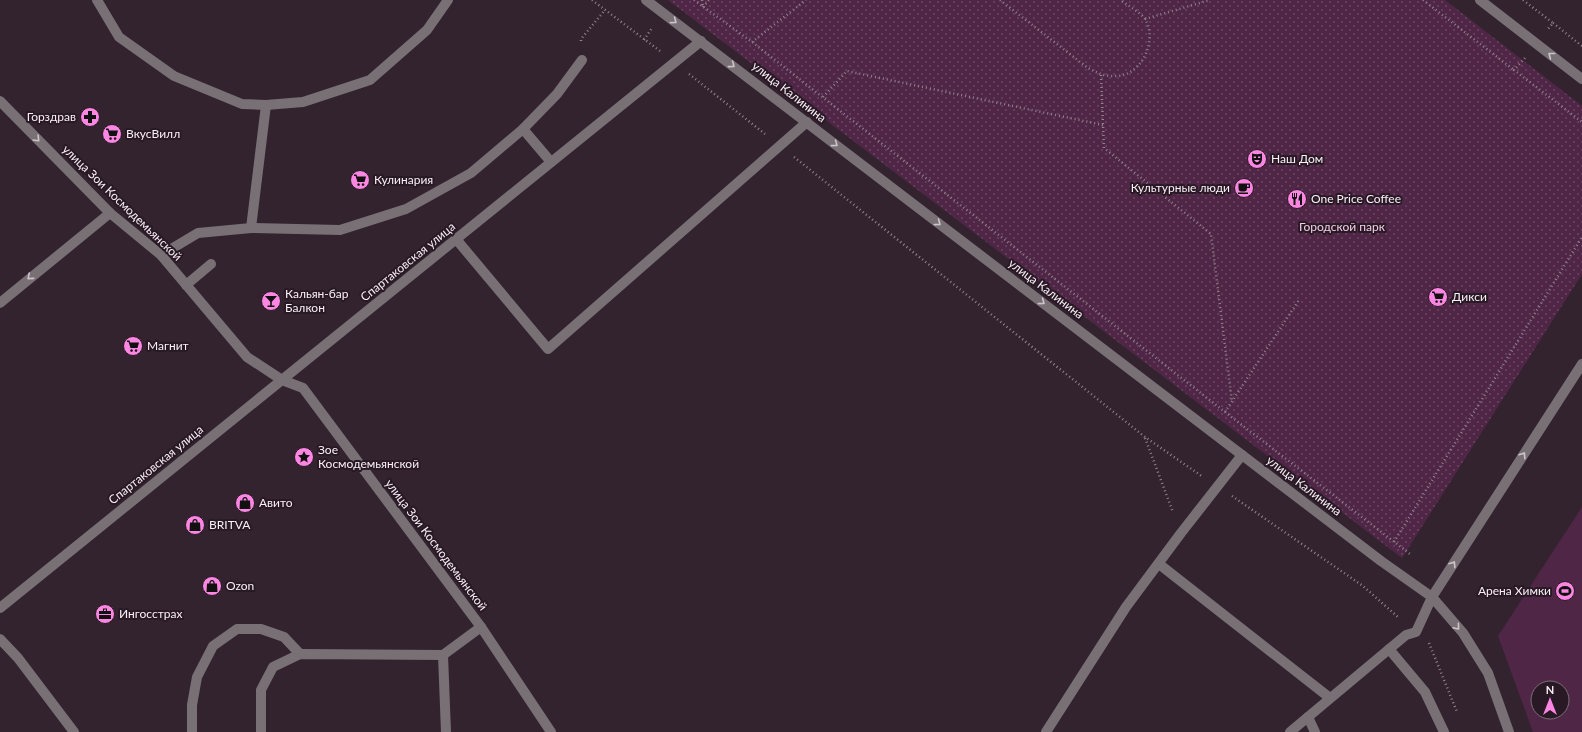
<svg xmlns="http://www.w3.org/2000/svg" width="1582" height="732" viewBox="0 0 1582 732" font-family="Lato,sans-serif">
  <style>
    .grass { fill: url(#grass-dots) }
    .garden { fill: #502647; fill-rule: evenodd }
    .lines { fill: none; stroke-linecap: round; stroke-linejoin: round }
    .path { stroke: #92858f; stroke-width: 2.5; stroke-dasharray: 1 3; stroke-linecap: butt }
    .minor { stroke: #797076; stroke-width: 10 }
    .oneway { stroke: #cdc3ca }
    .labels { text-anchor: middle; stroke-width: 4; stroke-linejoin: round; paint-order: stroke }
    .street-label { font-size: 12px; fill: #faeff7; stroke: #291925 }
    .poi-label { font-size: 12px; fill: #faeff7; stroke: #291925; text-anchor: start }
    .park-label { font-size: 12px; fill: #f4cde9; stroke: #291925 }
  </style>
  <defs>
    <pattern id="grass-dots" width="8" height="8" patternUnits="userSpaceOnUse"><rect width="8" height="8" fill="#502647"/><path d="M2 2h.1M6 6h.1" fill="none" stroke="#6a4662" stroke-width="1.8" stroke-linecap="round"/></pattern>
  </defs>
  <rect width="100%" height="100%" fill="#33232f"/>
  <path class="grass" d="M 668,0 L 1445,0 L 1582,106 L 1582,274 L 1402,558 Z"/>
  <path class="garden" d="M 1582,507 L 1582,732 L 1533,732 L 1498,636 ZM 1538,688 L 1562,688 L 1562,712 L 1538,712 Z"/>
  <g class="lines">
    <g class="path">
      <path d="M 592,0 L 660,51"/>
      <path d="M 694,0 L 752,42 L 1225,412 L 1410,554"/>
      <path d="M 702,0 L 703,7"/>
      <path d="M 1000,0 L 1088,68 C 1097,73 1106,77 1117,76 C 1142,75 1158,40 1145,19 C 1140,12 1128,6 1121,0"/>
      <path d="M 1423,0 L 1514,70"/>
      <path d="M 1523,0 L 1553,23 L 1548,29"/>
      <path d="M 703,7 L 709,0"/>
      <path d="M 1145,19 L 1210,0"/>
      <path d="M 1553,23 L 1582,46"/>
      <path d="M 644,40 L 652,28"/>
      <path d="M 581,41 L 581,39 L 605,10"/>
      <path d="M 752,42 L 806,0"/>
      <path d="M 1525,58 L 1514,70 L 1582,122"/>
      <path d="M 689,74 L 765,134"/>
      <path d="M 1101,75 L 1104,148 L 1211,234 L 1232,402"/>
      <path d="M 823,97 L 847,71 L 1103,125"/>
      <path d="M 794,157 L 1145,437 L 1203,477"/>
      <path d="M 1225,412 L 1299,300"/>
      <path d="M 1145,438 L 1173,512"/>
      <path d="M 1232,496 L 1363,586 L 1399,618"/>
      <path d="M 1394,542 L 1582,237"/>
      <path d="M 1429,643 L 1457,712"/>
    </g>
    <g class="minor">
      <path d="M 97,0 L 119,37 L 174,76 L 242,104 L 266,105 L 303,102 L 370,80 L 427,30 L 448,0"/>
      <path d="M 646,0 L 1242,455 L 1381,561 L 1432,597 L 1463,633 L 1488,673 L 1509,732"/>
      <path d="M 1480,0 L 1582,79"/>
      <path d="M 0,101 L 110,213 L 161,255 L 247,357 L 282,380 L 303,388 L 481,627 L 551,732"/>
      <path d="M 523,129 L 551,162"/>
      <path d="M 251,228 L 340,230 L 406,209 L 471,173 L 523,129 L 557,94 L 582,60"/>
      <path d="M 456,239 L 548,349 L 807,122"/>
      <path d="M 161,255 L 198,233 L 251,228 L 266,105"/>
      <path d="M 186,285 L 211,264"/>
      <path d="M 0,303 L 110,213"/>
      <path d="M 1159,564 L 1330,698"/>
      <path d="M 0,608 L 701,41"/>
      <path d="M 0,639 L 18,658 L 74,732"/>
      <path d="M 1389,649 L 1425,692 L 1444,732"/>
      <path d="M 1308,717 L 1315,732"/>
      <path d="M 192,732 L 192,705 L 197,677 L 213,646 L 237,629 L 261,629 L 284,637 L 300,654"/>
      <path d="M 261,732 L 261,690 L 273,667 L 300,654 L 443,655"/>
      <path d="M 446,732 L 443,655 L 481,627"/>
      <path d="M 1046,732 L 1126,607 L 1181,533 L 1242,455"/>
      <path d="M 1290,732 L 1406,635 L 1416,632 L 1432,597 L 1582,364"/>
    </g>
  </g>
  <defs><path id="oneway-chevron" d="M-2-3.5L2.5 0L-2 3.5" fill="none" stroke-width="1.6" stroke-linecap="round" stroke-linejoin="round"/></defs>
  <g class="oneway">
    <use href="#oneway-chevron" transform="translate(674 21) rotate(37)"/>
    <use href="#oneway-chevron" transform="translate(1551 55) rotate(-142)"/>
    <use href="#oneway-chevron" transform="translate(732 65) rotate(37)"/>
    <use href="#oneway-chevron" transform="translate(37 139) rotate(45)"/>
    <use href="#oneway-chevron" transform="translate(835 144) rotate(37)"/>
    <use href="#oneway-chevron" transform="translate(938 223) rotate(37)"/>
    <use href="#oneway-chevron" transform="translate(30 277) rotate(140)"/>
    <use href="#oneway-chevron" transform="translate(1042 302) rotate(37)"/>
    <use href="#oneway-chevron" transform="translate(1523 455) rotate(-57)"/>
    <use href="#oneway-chevron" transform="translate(1453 564) rotate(-57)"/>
    <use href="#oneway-chevron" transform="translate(1457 627) rotate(50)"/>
  </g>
  <defs>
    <g id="pharmacy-disc" transform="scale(1)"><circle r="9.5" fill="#fd86e3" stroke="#291925"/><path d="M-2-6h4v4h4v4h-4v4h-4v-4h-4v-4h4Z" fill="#111"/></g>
    <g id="supermarket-disc" transform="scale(1)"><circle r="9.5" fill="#fd86e3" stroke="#291925"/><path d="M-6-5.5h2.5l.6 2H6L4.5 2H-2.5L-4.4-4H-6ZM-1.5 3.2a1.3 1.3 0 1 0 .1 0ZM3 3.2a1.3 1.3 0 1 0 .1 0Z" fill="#111"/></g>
    <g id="theatre-disc" transform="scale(1)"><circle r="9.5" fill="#fd86e3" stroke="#291925"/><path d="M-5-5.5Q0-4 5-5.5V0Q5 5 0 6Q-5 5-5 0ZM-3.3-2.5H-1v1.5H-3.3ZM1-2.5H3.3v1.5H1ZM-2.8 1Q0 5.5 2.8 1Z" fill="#111"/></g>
    <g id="cafe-disc" transform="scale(1)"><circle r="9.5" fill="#fd86e3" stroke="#291925"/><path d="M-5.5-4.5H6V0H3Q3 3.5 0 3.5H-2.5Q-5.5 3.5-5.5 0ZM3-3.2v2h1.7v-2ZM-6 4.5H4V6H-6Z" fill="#111"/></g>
    <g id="restaurant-disc" transform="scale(1)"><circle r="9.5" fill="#fd86e3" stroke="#291925"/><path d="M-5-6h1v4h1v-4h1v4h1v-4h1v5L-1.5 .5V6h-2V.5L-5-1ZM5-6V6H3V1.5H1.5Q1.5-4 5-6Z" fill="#111"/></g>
    <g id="bar-disc" transform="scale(1)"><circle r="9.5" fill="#fd86e3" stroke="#291925"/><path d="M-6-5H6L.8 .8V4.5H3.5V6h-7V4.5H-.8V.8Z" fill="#111"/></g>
    <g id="sight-disc" transform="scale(1)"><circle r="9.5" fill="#fd86e3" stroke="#291925"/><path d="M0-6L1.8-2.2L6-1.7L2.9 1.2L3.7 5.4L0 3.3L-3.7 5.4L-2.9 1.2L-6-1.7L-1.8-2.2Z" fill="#111"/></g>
    <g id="shop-disc" transform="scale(1)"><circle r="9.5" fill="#fd86e3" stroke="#291925"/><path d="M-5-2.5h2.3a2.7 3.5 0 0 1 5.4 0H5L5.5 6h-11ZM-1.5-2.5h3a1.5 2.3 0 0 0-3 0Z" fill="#111"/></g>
    <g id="stadium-disc" transform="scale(1)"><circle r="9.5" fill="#fd86e3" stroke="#291925"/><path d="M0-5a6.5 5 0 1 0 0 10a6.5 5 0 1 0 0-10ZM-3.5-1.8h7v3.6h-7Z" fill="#111"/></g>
    <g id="office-disc" transform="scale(1)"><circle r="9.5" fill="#fd86e3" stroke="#291925"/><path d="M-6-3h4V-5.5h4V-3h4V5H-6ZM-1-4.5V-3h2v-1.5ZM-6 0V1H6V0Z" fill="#111"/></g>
  </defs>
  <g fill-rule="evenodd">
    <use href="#pharmacy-disc" x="90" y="117"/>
    <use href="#supermarket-disc" x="112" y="134"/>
    <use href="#theatre-disc" x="1257" y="159"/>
    <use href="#supermarket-disc" x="360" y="180"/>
    <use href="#cafe-disc" x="1244" y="188"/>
    <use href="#restaurant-disc" x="1297" y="199"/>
    <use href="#supermarket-disc" x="1438" y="297"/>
    <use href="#bar-disc" x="271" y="301"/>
    <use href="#supermarket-disc" x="133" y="346"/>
    <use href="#sight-disc" x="304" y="457"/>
    <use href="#shop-disc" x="245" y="503"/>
    <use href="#shop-disc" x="195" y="525"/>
    <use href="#shop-disc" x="212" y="586"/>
    <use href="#stadium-disc" x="1565" y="591"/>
    <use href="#office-disc" x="105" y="614"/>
  </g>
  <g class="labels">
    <g class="street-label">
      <text transform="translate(789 92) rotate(38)" y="4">улица Калинина</text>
      <text transform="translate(122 203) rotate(44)" y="4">улица Зои Космодемьянской</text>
      <text transform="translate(408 262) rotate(-39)" y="4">Спартаковская улица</text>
      <text transform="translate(1046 289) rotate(37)" y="4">улица Калинина</text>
      <text transform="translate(156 465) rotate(-39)" y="4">Спартаковская улица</text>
      <text transform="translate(1304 486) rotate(37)" y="4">улица Калинина</text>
      <text transform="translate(436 545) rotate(53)" y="4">улица Зои Космодемьянской</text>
    </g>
    <g class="poi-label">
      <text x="76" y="121" text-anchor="end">Горздрав</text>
      <text x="126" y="138">ВкусВилл</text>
      <text x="1271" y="163">Наш Дом</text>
      <text x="374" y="184">Кулинария</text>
      <text x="1230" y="192" text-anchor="end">Культурные люди</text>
      <text x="1311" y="203">One Price Coffee</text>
      <text x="285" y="298">Кальян-бар<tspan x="285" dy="14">Балкон</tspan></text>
      <text x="1452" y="301">Дикси</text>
      <text x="147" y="350">Магнит</text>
      <text x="318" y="454">Зое<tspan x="318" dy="14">Космодемьянской</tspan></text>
      <text x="259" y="507">Авито</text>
      <text x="209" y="529">BRITVA</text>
      <text x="226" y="590">Ozon</text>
      <text x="1551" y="595" text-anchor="end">Арена Химки</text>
      <text x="119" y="618">Ингосстрах</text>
    </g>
    <g class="park-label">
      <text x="1342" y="231">Городской парк</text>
    </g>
  </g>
  <g transform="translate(1550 700)"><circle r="19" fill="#291925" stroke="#7d6f79"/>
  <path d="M0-3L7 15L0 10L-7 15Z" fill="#fd86e3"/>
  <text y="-6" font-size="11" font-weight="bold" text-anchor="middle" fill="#faeff7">N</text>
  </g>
</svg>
